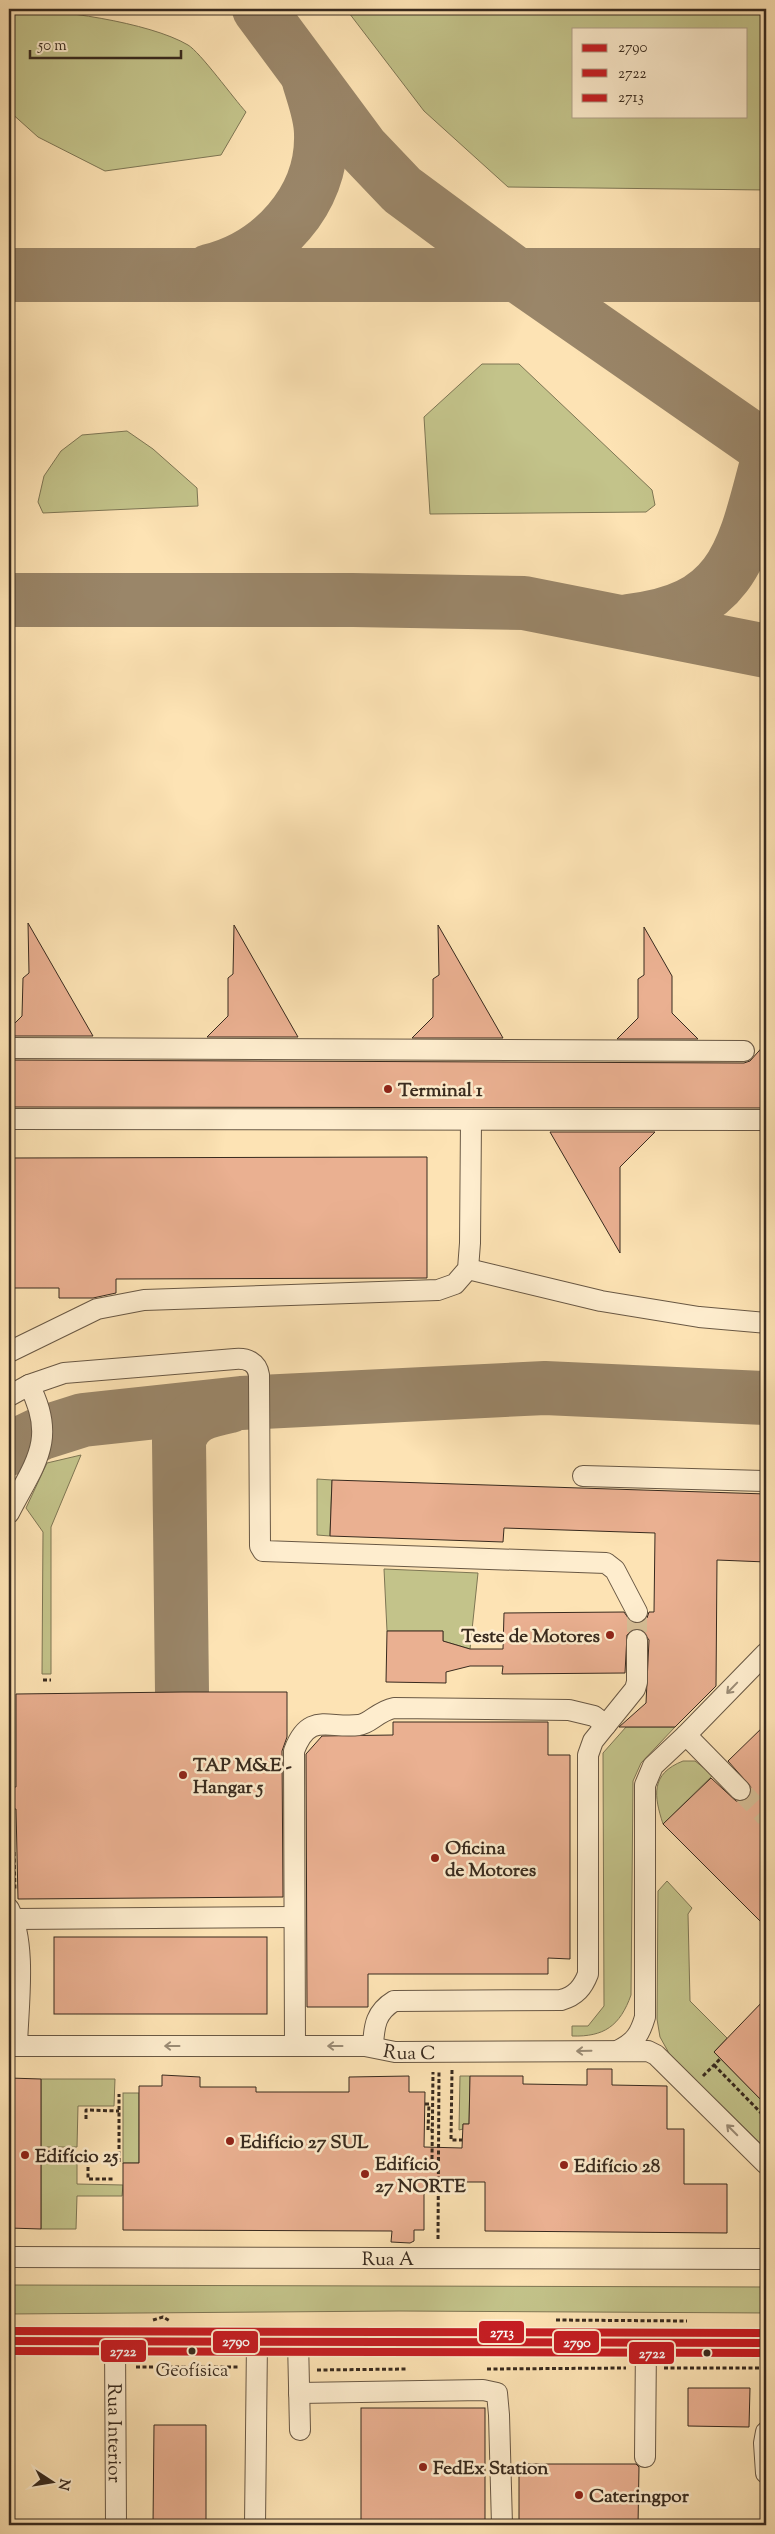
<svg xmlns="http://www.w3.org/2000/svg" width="775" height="2534" viewBox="0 0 775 2534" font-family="'Sorts Mill Goudy',serif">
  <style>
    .green { fill: #c3c38a; stroke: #7e7654; fill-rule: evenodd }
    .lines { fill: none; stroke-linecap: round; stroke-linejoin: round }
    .taxiway { stroke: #9a8669; stroke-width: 54 }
    .building { fill: #eab091; stroke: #382a1e }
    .minor-tunnel { stroke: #d6be96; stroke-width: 20; stroke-dasharray: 20 10; stroke-linecap: butt }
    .minor-casing { stroke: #695844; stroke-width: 22 }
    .path { stroke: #382a1e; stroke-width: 3; stroke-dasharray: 4 2.5; stroke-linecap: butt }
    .minor { stroke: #feedce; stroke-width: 20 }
    .bus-1-casing { stroke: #feedce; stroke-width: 11 }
    .bus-2-casing { stroke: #feedce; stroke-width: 11 }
    .bus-3-casing { stroke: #feedce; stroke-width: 11 }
    .bus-1 { stroke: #c61d23; stroke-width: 8 }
    .bus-2 { stroke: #c61d23; stroke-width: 8 }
    .bus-3 { stroke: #c61d23; stroke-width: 8 }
    .oneway { stroke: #9b8c76 }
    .poi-dot { fill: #8f2418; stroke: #feedce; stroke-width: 2 }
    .bus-dot { fill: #382a1e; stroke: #feedce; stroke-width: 2 }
    .labels { text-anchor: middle; stroke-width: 5; stroke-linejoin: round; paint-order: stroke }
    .bus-label { font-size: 18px; fill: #382a1e; stroke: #feedce }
    .poi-label { font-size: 19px; font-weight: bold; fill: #382a1e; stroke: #feedce; text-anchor: start }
    .street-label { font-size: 19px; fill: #382a1e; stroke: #feedce }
    .line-badge { stroke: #feedce; stroke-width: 2 }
    .badge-label { font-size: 14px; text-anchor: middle; font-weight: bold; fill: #fff }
  </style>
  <rect width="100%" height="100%" fill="#fde3b4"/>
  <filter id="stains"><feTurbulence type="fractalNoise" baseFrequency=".004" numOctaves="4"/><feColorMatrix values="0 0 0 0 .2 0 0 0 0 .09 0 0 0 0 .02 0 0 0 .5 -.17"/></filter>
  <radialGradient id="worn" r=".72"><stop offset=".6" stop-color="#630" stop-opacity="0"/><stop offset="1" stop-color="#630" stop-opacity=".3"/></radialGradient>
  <g class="green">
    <path d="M 9,9 C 55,9 149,22 188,45 C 200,52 234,99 246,112 L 221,155 L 105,171 L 38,137 L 9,111 Z"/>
    <path d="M 346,9 L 766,9 L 766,190 L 508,187 L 424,111 ZM 574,29 L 746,29 L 746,116 L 574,116 Z"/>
    <path d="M 482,364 L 519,364 L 652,490 L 655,505 L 646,512 L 430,514 L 424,417 Z"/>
    <path d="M 127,431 L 153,449 L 197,488 L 198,506 L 43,513 L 38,502 L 44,476 L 61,451 L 82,435 Z"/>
    <path d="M 81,1455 L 51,1527 L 51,1674 L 42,1674 L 43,1532 L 26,1508 L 47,1463 Z"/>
    <path d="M 317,1479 L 332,1480 L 330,1536 L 317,1535 Z"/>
    <path d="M 384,1569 L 478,1573 L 470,1649 L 443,1641 L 443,1631 L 387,1631 Z"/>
    <path d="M 626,1727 L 675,1727 L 641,1763 L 633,1781 L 631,1995 C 620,2026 604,2037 572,2036 L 572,2026 L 588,2026 L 604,2006 L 603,1753 Z"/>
    <path d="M 683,1761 L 695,1761 L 713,1775 L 663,1824 C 654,1796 650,1774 683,1761 Z"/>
    <path d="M 667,1881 L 692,1908 L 688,1914 L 690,2001 L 727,2038 L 714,2052 L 766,2105 L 766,2149 L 670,2055 L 660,2037 L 657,2019 L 658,1891 Z"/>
    <path d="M 460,2076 L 470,2076 L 469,2124 L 463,2124 L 463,2129 L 459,2130 Z"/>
    <path d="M 41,2079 L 115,2079 L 114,2106 L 78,2106 L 77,2147 L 41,2147 Z"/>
    <rect x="123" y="2093" width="16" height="70"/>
    <path d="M 41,2157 L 77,2157 L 77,2184 L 123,2185 L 122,2196 L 77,2196 L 76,2229 L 41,2229 Z"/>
    <path d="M 9,2285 L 766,2287 L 766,2313 L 399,2311 L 9,2314 Z"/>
  </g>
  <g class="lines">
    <g class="taxiway">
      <path d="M 259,9 L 362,148 L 402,190 L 517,275 L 766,448"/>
      <path d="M 209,271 C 271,256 323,200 321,134 C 321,116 314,98 309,81"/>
      <path d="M 9,275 L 766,275"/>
      <path d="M 9,600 L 353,600 L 524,603 L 766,651"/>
      <path d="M 628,621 C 732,610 743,554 766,466"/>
      <path d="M 9,1449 L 42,1433 L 83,1420 L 241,1403 L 545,1388 L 766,1398"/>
      <path d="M 182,1692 L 179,1441 C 186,1415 206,1411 230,1406"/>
    </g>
  </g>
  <g class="building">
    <path d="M 28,923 L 93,1036 L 9,1036 L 9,1029 L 22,1016 L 23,978 L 29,973 Z"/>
    <path d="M 234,925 L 298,1037 L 207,1037 L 228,1016 L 228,978 L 233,974 Z"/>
    <path d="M 438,925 L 503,1038 L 412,1038 L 433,1017 L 433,979 L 439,975 Z"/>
    <path d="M 644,927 L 672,976 L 672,1013 L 698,1039 L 617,1039 L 638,1018 L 638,979 L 644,975 Z"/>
    <path d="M 766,1043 L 766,1108 L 9,1107 L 9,1060 L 744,1063 L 750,1061 Z"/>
    <path d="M 550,1132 L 655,1132 L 620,1167 L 620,1253 Z"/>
    <path d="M 427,1157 L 427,1278 L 116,1279 L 116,1293 L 93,1298 L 59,1298 L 59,1288 L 9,1288 L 9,1158 Z"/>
    <path d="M 332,1480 L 766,1494 L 766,1562 L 717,1560 L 716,1686 L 675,1727 L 619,1727 L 646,1703 L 649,1640 L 642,1630 L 632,1630 L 627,1635 L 625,1673 L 502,1674 L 503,1666 L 470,1666 L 446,1672 L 446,1683 L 386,1682 L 387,1631 L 443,1631 L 443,1641 L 470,1649 L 503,1649 L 504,1613 L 624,1612 L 631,1622 L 642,1623 L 647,1618 L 649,1612 L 654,1612 L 655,1533 L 504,1528 L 503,1542 L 330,1536 Z"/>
    <path d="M 182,1692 L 287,1692 L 287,1737 L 282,1751 L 283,1897 L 18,1899 L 16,1809 L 9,1809 L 9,1787 L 16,1787 L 16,1694 Z"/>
    <path d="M 393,1722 L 548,1722 L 548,1755 L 570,1755 L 570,1959 L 548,1958 L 548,1974 L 368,1974 L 368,2007 L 307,2007 L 306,1754 L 322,1736 L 393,1735 Z"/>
    <path d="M 766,1724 L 766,1927 L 663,1824 L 711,1778 L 736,1801 L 742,1802 L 749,1798 L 751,1787 L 728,1761 Z"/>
    <rect x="54" y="1937" width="213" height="77"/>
    <path d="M 766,1998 L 766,2105 L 714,2052 Z"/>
    <path d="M 587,2069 L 612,2069 L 612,2085 L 667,2086 L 667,2129 L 684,2129 L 684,2184 L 727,2184 L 727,2233 L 485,2231 L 485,2182 L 435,2182 L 435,2185 L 424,2185 L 424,2230 L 414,2230 L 414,2241 L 410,2243 L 391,2242 L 392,2231 L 123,2230 L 123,2163 L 139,2163 L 139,2086 L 162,2086 L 162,2075 L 200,2077 L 200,2087 L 256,2087 L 256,2092 L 349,2092 L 349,2077 L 409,2076 L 409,2092 L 425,2092 L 424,2147 L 462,2148 L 463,2124 L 469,2124 L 470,2076 L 523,2076 L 523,2084 L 587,2085 Z"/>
    <path d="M 9,2078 L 41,2079 L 41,2229 L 9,2228 Z"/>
    <path d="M 688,2388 L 750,2388 L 749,2427 L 688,2426 Z"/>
    <rect x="361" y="2408" width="124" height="117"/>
    <path d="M 154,2425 L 206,2425 L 206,2525 L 153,2525 Z"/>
    <path d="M 519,2464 L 636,2464 L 639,2467 L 638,2525 L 519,2525 Z"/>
  </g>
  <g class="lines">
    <g class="minor-tunnel">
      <path d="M 637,1612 L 637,1640"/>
      <path d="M 740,1790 L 766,1817"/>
    </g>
    <g class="minor-casing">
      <g id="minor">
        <path d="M 9,1048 L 744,1051"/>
        <path d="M 9,1119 L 766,1120"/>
        <path d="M 468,1269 L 601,1301 L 699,1317 L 766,1323"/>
        <path d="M 9,1352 L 97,1309 L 144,1300 L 438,1290 L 455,1284 L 468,1269 L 470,1243 L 471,1120"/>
        <path d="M 29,1385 L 64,1373 L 235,1359 C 247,1358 257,1362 259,1375 L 260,1546 L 263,1551 L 606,1563 L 615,1570 L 637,1612"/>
        <path d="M 9,1396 L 29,1385 C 58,1440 34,1464 9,1513"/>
        <path d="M 583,1476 L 766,1481"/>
        <path d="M 686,1735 L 766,1653"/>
        <path d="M 9,1909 C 27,1944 18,2006 17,2046"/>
        <path d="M 14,1919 L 294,1917"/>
        <path id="s1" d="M 9,2046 L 365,2046 L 395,2052 L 648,2051 L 656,2055 L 766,2164"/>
        <path d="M 295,2046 L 294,1751 C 309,1711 328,1729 359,1725 C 370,1724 378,1711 394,1708 L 569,1710 L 594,1716 L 606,1725"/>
        <path d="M 373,2046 C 374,2025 376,2012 394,2001 L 561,2000 C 576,1996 583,1987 588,1974 L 588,1755 L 593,1741 L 635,1689 L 637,1682 L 637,1640"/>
        <path d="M 619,2050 C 635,2042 640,2034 645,2017 L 645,1785 L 653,1766 L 686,1735 L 740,1790"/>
        <path id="s2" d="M 9,2257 L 766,2259"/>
        <path d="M 9,2341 L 766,2343"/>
        <path id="s3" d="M 115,2341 L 116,2525"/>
        <path d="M 298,2341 L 300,2430"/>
        <path d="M 299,2393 L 483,2390 L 497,2393 L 499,2415 L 502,2525"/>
        <path d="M 766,2432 L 764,2443 L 766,2473"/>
        <path d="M 645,2457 L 646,2342"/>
        <path d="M 255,2525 L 257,2341"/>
      </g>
    </g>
    <g class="path">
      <path d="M 43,1680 L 51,1680"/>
      <path d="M 14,1852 L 15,1891"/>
      <path d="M 714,2065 L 766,2118"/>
      <path d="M 452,2070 L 451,2140 L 462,2140"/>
      <path d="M 703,2076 L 720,2059"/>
      <path d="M 425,2104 L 429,2104 L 428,2130 L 432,2130"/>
      <path d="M 86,2119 L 86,2110 L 119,2111"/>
      <path d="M 41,2152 L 66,2152"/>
      <path d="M 432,2159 L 433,2072"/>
      <path d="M 119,2162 L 119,2094"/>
      <path d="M 88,2167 L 88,2179 L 115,2179"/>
      <path d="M 438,2239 L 439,2070"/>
      <path d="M 153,2320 L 163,2317 L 170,2321"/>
      <path d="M 556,2320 L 687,2321"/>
      <path d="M 136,2367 L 239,2367"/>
      <path d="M 664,2368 L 766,2368"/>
      <path d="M 487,2369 L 626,2368"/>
      <path d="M 317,2370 L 408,2369"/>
    </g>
    <use href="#minor" class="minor"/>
    <g class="bus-1-casing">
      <path id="bus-1" d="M 9,2341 L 766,2343"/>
    </g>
    <g class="bus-2-casing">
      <path id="bus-2" d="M 9,2351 L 766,2353"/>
    </g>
    <g class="bus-3-casing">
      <path id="bus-3" d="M 9,2331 L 766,2333"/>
    </g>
    <use href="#bus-1" class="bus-1"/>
    <use href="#bus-2" class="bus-2"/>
    <use href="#bus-3" class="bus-3"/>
  </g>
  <defs><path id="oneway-shaft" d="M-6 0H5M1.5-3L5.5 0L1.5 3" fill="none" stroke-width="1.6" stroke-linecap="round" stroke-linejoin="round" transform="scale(1.25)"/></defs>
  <g class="oneway">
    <use href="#oneway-shaft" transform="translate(732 1688) rotate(134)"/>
    <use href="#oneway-shaft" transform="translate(172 2046) rotate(-180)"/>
    <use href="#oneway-shaft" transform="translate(335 2046) rotate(180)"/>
    <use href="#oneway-shaft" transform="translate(584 2051) rotate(179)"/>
    <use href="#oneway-shaft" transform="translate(732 2130) rotate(-135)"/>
  </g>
  <g class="poi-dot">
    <circle cx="388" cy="1089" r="5"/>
    <circle cx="610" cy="1635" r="5"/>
    <circle cx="183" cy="1775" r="5"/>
    <circle cx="435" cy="1858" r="5"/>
    <circle cx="230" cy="2141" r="5"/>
    <circle cx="25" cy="2155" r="5"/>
    <circle cx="564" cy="2165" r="5"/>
    <circle cx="365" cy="2174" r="5"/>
    <circle cx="423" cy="2467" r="5"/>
    <circle cx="579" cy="2495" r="5"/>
  </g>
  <g class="bus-dot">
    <circle cx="192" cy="2351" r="4.5"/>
    <circle cx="707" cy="2353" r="4.5"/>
  </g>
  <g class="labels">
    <g class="bus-label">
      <text x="192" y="2376">Geofísica</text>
    </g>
    <g class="poi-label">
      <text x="398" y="1096">Terminal 1</text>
      <text x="600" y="1642" text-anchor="end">Teste de Motores</text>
      <text x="193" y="1771">TAP M&amp;E -<tspan x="193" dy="22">Hangar 5</tspan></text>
      <text x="445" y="1854">Oficina<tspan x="445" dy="22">de Motores</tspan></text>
      <text x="240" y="2148">Edifício 27 SUL</text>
      <text x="35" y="2162">Edifício 25</text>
      <text x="375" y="2170">Edifício<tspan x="375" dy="22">27 NORTE</tspan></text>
      <text x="574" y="2172">Edifício 28</text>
      <text x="433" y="2474">FedEx Station</text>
      <text x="589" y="2502">Cateringpor</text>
    </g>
    <g class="street-label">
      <text dy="7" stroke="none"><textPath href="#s1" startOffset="401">Rua C</textPath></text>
      <text dy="7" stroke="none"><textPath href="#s2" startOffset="379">Rua A</textPath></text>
      <text dy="7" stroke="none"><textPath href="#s3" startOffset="92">Rua Interior</textPath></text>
    </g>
  </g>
  <g class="line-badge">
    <rect x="478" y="2320" width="47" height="24" rx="5" fill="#c61d23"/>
    <rect x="212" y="2330" width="47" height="24" rx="5" fill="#c61d23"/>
    <rect x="553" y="2330" width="47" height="24" rx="5" fill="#c61d23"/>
    <rect x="100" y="2339" width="47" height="24" rx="5" fill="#c61d23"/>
    <rect x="628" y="2341" width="47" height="24" rx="5" fill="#c61d23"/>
  </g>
  <g class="badge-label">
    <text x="502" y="2337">2713</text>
    <text x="236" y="2346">2790</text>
    <text x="577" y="2347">2790</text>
    <text x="123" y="2356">2722</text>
    <text x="652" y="2358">2722</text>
  </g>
  <rect width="775" height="2534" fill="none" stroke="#fde3b4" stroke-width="30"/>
  <rect x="10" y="10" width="755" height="2514" fill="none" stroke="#382a1e" stroke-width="2.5"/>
  <rect x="15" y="15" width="745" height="2504" fill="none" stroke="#382a1e"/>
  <rect x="572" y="28" width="175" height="90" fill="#feedce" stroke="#af9f88"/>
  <rect x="582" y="44" width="25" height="8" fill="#c61d23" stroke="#af9f88"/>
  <text x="618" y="52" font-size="15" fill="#382a1e">2790</text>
  <rect x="582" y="69" width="25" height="8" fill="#c61d23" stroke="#af9f88"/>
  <text x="618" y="78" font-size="15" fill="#382a1e">2722</text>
  <rect x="582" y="94" width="25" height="8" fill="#c61d23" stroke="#af9f88"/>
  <text x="618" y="102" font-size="15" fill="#382a1e">2713</text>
  <g transform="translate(52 2482) rotate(102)" stroke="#feedce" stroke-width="4" paint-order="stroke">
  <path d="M0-4L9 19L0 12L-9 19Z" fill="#382a1e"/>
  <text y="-8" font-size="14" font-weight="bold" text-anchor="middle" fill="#382a1e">N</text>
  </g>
  <path d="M30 50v8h151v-8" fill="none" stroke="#382a1e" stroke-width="2.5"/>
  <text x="38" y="50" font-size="15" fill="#382a1e" stroke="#feedce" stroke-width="4" paint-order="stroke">50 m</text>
  <rect width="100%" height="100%" filter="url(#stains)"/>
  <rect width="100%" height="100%" fill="url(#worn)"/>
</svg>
